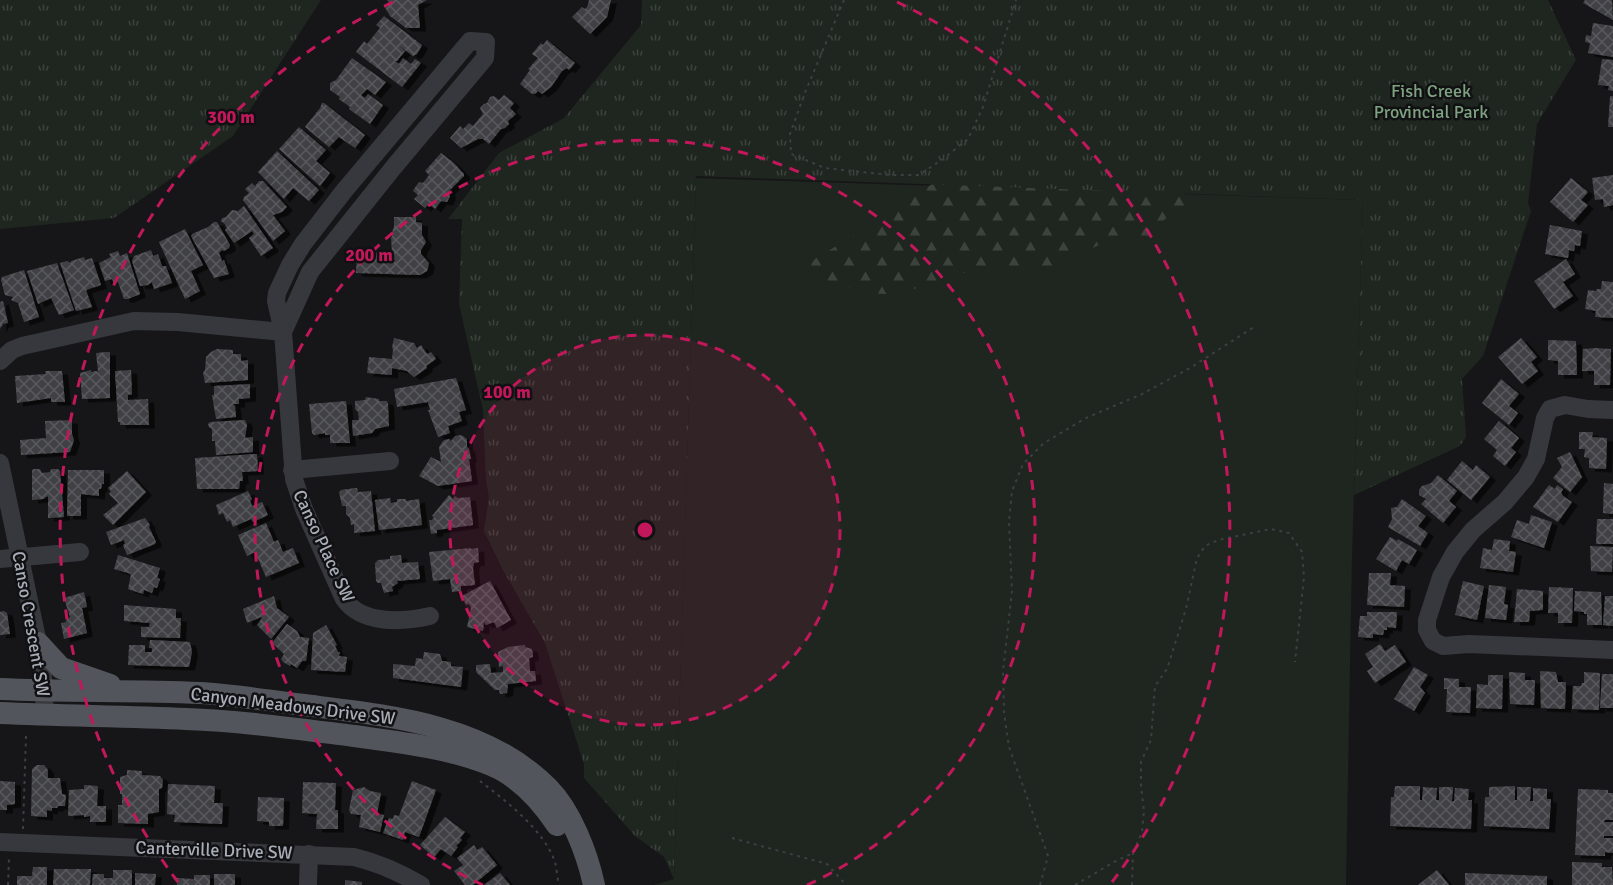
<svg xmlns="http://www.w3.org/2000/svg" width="1613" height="885" viewBox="0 0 1613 885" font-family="Signika,sans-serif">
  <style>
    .green { fill: #1e261f }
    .forest { fill: url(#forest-firs) }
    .park { fill: url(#park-tufts) }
    .building { fill: url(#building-cross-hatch); filter: url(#shadow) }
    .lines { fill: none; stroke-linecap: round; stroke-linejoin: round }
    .path { stroke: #3d3f44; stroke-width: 2; stroke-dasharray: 3 4.5; stroke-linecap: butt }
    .minor { stroke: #37383d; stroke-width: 18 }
    .major { stroke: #53555c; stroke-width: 22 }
    .ring { fill: none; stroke: #c2185b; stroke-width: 3; stroke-dasharray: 10 8 }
    .labels { text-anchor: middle; stroke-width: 5; stroke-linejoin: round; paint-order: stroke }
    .park-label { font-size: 18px; fill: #7fa381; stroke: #111113 }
    .street-label { font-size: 18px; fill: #a8adb8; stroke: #111113 }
    .centre { fill: #c2185b; stroke: #111113; stroke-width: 3 }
    .ring-label { font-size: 18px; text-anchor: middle; font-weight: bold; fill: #c2185b; stroke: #111113; stroke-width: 5; stroke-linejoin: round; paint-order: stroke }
  </style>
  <defs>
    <pattern id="forest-firs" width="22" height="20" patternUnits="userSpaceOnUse" patternTransform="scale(1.5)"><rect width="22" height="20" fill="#1e261f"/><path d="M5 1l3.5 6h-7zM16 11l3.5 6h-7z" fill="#3c433d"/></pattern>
    <pattern id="park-tufts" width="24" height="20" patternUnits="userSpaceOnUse" patternTransform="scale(1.5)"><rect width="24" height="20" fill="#1e261f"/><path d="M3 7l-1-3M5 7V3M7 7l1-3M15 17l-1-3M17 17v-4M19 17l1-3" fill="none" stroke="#3c433d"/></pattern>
    <pattern id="building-cross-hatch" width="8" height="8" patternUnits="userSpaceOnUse" patternTransform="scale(1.5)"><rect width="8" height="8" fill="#404145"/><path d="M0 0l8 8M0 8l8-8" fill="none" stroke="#595a5e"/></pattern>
    <filter id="shadow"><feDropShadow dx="6" dy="3.5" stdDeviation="0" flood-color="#0009"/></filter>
  </defs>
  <rect width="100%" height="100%" fill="#161618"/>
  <path class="green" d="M 696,178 L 1363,200 L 1352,556 L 1346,885 L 654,885 L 674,879 Z"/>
  <path class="forest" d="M 1040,0 L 1222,0 L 1184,192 C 1192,213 1177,210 1164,220 C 1156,227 1155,235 1145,238 C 1131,242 1117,238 1104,243 C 1080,252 1057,268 1032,271 C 1020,273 1012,270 1000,269 C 989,267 975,270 964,273 C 937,279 913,293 885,294 C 860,294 834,281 810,275 L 811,264 L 815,259 L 851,237 L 889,205 L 937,182 Z"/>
  <g class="park">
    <path d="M 0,0 L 321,0 L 233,136 L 114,218 L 0,229 Z"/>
    <path d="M 642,0 L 1548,0 L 1576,60 L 1537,124 L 1528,203 L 1531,211 L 1483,356 L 1462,379 L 1466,437 L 1460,446 L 1354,495 L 1363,200 L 696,176 L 674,879 L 664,857 L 635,836 L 584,778 L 584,764 L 545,643 L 503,570 L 484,531 L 489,497 L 486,480 L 483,410 L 459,304 L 462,219 L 448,219 L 499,153 L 564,118 L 641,25 Z"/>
  </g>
  <g class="building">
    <path d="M 387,0 L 427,0 L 418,5 L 420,28 L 406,28 L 390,16 L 384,6 L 389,3 Z"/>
    <path d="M 589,0 L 611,0 L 607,17 L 590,34 L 572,17 L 582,7 L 585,9 L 587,7 Z"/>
    <path d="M 1585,0 L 1612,0 L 1613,20 L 1583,3 Z"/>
    <path d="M 384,16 L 422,45 L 417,54 L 413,56 L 398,45 L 405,51 L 397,61 L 395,61 L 399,64 L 403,58 L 411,64 L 415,59 L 421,63 L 402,87 L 356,52 L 364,41 L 367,44 L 380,28 L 376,25 Z"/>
    <path d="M 1593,23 L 1613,26 L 1613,57 L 1588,53 L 1590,43 L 1585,42 L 1586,35 L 1591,36 Z"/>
    <path d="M 547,40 L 575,63 L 569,70 L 567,68 L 562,71 L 551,87 L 542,94 L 538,91 L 535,94 L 532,94 L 520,84 L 530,70 L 528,69 L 538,58 L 532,54 L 541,43 L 543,45 Z"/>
    <path d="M 352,58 L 386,82 L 375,95 L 367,89 L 361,95 L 365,98 L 368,94 L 383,105 L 370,124 L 349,109 L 350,107 L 339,99 L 340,97 L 330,90 L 330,83 L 336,80 Z"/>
    <path d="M 1602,59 L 1613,60 L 1613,91 L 1608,90 L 1609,86 L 1598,85 Z"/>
    <path d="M 504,95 L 514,103 L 510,108 L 516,114 L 508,121 L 509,124 L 505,128 L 501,129 L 489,144 L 483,139 L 478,139 L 461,148 L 450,138 L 460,126 L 463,129 L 469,123 L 473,126 L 483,114 L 480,108 L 484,104 L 487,103 L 490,97 L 494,96 L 499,100 Z"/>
    <path d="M 1610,96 L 1613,96 L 1613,127 L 1608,127 Z"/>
    <path d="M 322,103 L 324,103 L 365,135 L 355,148 L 339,137 L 329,147 L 305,127 L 320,108 Z"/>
    <path d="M 299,127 L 326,150 L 316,161 L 330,173 L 320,186 L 279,149 Z"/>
    <path d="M 277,151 L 319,190 L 309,201 L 293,188 L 284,199 L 258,172 Z"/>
    <path d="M 441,153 L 454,163 L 464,174 L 464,176 L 449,191 L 450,196 L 447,202 L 441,201 L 435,209 L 429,204 L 425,208 L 414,199 L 418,195 L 413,191 L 414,189 L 419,182 L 423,183 L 429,175 L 425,171 Z"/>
    <path d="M 1613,175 L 1613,205 L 1604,207 L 1603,199 L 1595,200 L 1592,178 Z"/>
    <path d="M 1571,178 L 1588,192 L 1581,200 L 1588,205 L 1573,222 L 1550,202 Z"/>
    <path d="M 259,181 L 263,181 L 287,207 L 282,212 L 273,215 L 285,231 L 273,241 L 243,200 L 244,197 L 249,193 L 245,189 L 252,183 L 255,186 Z"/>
    <path d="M 244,206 L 273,248 L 261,256 L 249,238 L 254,234 L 252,231 L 234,243 L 225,230 L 227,228 L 225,224 L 221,221 L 222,218 L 226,217 L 232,210 L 238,211 Z"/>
    <path d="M 394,217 L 416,217 L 416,222 L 422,223 L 422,235 L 426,242 L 421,250 L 421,254 L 429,263 L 427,271 L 420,275 L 356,273 L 357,252 L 392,253 L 391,237 L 392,237 L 393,228 L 394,228 Z"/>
    <path d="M 214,222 L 217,222 L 230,245 L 229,248 L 224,251 L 222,250 L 219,253 L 222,261 L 224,260 L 229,274 L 214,278 L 191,236 L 192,234 L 208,227 Z"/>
    <path d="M 1550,225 L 1582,231 L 1580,246 L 1575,245 L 1574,251 L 1569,250 L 1568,258 L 1545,254 Z"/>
    <path d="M 185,229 L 203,265 L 191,271 L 200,291 L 185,299 L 159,242 Z"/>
    <path d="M 151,250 L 153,256 L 158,254 L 162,266 L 166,266 L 172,283 L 154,289 L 152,282 L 148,285 L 140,286 L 132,261 L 134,256 Z"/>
    <path d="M 118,251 L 120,256 L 127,253 L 140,294 L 128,299 L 124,299 L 118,282 L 114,283 L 112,279 L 105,281 L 99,263 L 111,257 L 109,254 Z"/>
    <path d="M 84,257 L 85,260 L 92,258 L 101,285 L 86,290 L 92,307 L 76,311 L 60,263 L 67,261 L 71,263 L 71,261 Z"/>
    <path d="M 1566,259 L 1575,274 L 1563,282 L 1573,296 L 1554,309 L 1534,281 Z"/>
    <path d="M 57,263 L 74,310 L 59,315 L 51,298 L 38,304 L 27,271 Z"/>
    <path d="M 24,270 L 39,317 L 24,322 L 18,303 L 11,300 L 13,297 L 5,295 L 1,280 L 2,277 Z"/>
    <path d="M 1602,281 L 1613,282 L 1613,318 L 1595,317 L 1596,311 L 1585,309 L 1588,290 L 1596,291 L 1597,289 L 1601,289 Z"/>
    <path d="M 3,301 L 8,323 L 3,324 L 0,329 L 0,302 Z"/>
    <path d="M 394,338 L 414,343 L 417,348 L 421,345 L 427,354 L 431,352 L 436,359 L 426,366 L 427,368 L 414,377 L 407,371 L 392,368 L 392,375 L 367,373 L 369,357 L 392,359 L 393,350 L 392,347 Z"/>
    <path d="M 1521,338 L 1537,357 L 1531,362 L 1538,371 L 1522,384 L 1498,357 Z"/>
    <path d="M 1548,340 L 1576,341 L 1577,375 L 1558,375 L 1558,361 L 1548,360 Z"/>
    <path d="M 1595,348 L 1611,349 L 1610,385 L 1594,385 L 1594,371 L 1582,371 L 1583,349 Z"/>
    <path d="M 217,349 L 233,350 L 233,354 L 241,354 L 241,361 L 248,360 L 248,380 L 205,383 L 203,373 L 205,370 L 206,357 L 211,352 Z"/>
    <path d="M 107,352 L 110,352 L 110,398 L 82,399 L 80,373 L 91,370 L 91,372 L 96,371 L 98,372 L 96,353 Z"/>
    <path d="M 131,370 L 132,394 L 128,395 L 128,400 L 148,399 L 149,425 L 120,425 L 120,422 L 118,422 L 115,371 Z"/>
    <path d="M 45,371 L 62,371 L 65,402 L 51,402 L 51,398 L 17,403 L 15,376 L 46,374 Z"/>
    <path d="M 456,378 L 466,410 L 459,412 L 462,421 L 448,426 L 450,433 L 438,437 L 428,410 L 430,410 L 428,402 L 397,407 L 394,389 Z"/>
    <path d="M 1501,379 L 1519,394 L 1509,406 L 1518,413 L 1509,425 L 1482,403 Z"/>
    <path d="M 250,384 L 250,398 L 239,399 L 239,404 L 233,404 L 235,406 L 236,417 L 216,419 L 212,395 L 214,395 L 214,386 Z"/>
    <path d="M 366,397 L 379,399 L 379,401 L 387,401 L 388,404 L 389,426 L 375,429 L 372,433 L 353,436 L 352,420 L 359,420 L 358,412 L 355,409 L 355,401 L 365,400 Z"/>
    <path d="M 346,401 L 350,443 L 330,443 L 330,435 L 325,435 L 325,433 L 314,435 L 312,433 L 309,404 Z"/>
    <path d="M 72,420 L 72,434 L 74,440 L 70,452 L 21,455 L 20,440 L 46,438 L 45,421 Z"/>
    <path d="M 245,420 L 247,425 L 245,438 L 253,437 L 253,452 L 216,455 L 215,441 L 212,441 L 212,429 L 209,427 L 208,424 L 210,422 Z"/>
    <path d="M 1499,421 L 1519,438 L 1511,448 L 1516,452 L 1505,466 L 1493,456 L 1497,450 L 1484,439 Z"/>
    <path d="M 1579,432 L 1593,432 L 1592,437 L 1607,438 L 1606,469 L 1589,468 L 1589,458 L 1584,457 L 1585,449 L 1579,449 Z"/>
    <path d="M 461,435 L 467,439 L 467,447 L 469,449 L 471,459 L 469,459 L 472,481 L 438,486 L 419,476 L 431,457 L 441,462 L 439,447 L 444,440 L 449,439 L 451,441 L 455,436 Z"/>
    <path d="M 1570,452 L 1582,477 L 1570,492 L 1553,478 L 1562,467 L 1557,458 Z"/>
    <path d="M 257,454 L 258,471 L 242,472 L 243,481 L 240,481 L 239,489 L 197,489 L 195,458 Z"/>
    <path d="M 1462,461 L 1473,470 L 1476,465 L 1490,477 L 1471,500 L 1447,480 Z"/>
    <path d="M 33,469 L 40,469 L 42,473 L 50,472 L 51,469 L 58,469 L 60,471 L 64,517 L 48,518 L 48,496 L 43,499 L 32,500 L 32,471 Z"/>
    <path d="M 68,470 L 104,470 L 104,484 L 102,484 L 101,489 L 99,489 L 99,496 L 81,494 L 81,516 L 67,516 Z"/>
    <path d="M 127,471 L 146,492 L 113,525 L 103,515 L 118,503 L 109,494 L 111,491 L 108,488 Z"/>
    <path d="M 1438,475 L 1457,491 L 1449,501 L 1456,507 L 1443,523 L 1421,504 L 1426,499 L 1419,495 L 1419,490 L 1422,486 L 1431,483 Z"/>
    <path d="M 1604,483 L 1613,484 L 1613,514 L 1603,513 Z"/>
    <path d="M 1549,485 L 1555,489 L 1557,485 L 1563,489 L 1561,493 L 1563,496 L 1572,502 L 1558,522 L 1533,507 Z"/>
    <path d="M 355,488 L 357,488 L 358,492 L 371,491 L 375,531 L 354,533 L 354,524 L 351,525 L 350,518 L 346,514 L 346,506 L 342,506 L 339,492 L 341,490 Z"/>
    <path d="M 248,491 L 252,499 L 250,501 L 252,506 L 262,502 L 268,515 L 253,522 L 251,519 L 233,527 L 230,520 L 227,522 L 223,513 L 219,515 L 216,505 Z"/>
    <path d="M 449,495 L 453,499 L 455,496 L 458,498 L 470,497 L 473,525 L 437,530 L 437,533 L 431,534 L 429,520 L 432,520 L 434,517 L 432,516 Z"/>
    <path d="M 390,498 L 391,503 L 397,502 L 397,499 L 406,499 L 406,501 L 419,499 L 422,525 L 379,530 L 375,500 Z"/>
    <path d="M 1402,499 L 1426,516 L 1418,526 L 1428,533 L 1420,546 L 1388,527 L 1392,519 L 1391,508 L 1397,507 Z"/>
    <path d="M 1531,515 L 1552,522 L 1544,548 L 1511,537 L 1517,520 L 1529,524 Z"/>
    <path d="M 145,518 L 150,525 L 149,527 L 156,542 L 155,544 L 127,555 L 123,545 L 125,544 L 124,540 L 111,545 L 106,532 Z"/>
    <path d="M 1597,519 L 1613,519 L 1613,544 L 1596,544 Z"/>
    <path d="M 266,523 L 274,542 L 278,540 L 283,552 L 293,548 L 299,563 L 266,577 L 255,552 L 247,556 L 238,535 Z"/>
    <path d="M 1390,537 L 1397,541 L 1398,539 L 1417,550 L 1409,564 L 1402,560 L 1396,571 L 1376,559 Z"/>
    <path d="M 1494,539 L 1510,541 L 1509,551 L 1516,552 L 1513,572 L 1480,568 L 1483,548 L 1492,550 Z"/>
    <path d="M 1590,546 L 1613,547 L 1612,572 L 1591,571 Z"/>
    <path d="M 471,548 L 471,549 L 478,548 L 479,562 L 474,563 L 473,568 L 475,585 L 461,586 L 461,591 L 452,592 L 450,579 L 433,581 L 429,552 Z"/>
    <path d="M 118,555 L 160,568 L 157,578 L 160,579 L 157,588 L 154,587 L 152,593 L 144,590 L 143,594 L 128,589 L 131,574 L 114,569 Z"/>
    <path d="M 401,555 L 402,563 L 418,562 L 420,579 L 397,581 L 398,583 L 392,587 L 393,591 L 384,593 L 381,583 L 378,583 L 376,581 L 375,563 L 378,560 L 390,559 L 390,556 Z"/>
    <path d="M 1369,573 L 1391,573 L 1390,585 L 1405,586 L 1404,607 L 1367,605 Z"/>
    <path d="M 490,581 L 511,620 L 497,628 L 494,622 L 486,625 L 484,622 L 483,631 L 467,627 L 471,608 L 469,604 L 466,605 L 462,596 Z"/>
    <path d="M 1463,581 L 1484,586 L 1477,620 L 1455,615 Z"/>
    <path d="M 1489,585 L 1506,587 L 1504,604 L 1508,605 L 1506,620 L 1485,618 Z"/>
    <path d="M 1549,587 L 1573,588 L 1572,623 L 1558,623 L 1558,613 L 1548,613 Z"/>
    <path d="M 1517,589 L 1543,591 L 1543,610 L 1530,611 L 1529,622 L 1514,622 Z"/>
    <path d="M 1575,591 L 1601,592 L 1602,625 L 1587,625 L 1587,614 L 1584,614 L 1584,612 L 1574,611 Z"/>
    <path d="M 84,592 L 87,607 L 82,608 L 87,633 L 64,639 L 61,623 L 67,622 L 65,621 L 70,617 L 64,598 Z"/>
    <path d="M 274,596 L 277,608 L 289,617 L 271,639 L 257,625 L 262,618 L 261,617 L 247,623 L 243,609 Z"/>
    <path d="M 1605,596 L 1613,596 L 1613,626 L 1603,625 Z"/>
    <path d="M 124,605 L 176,609 L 176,618 L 181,618 L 180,638 L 141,637 L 141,627 L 149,627 L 150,623 L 124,621 Z"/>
    <path d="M 4,611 L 7,613 L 10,634 L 0,635 L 0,612 Z"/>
    <path d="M 1367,612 L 1397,612 L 1396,628 L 1387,627 L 1387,630 L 1384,630 L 1383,635 L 1373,634 L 1373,638 L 1358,637 L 1360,616 L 1367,616 Z"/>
    <path d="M 287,624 L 297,631 L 300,637 L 309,638 L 306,661 L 302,661 L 297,668 L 291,664 L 290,666 L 283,662 L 281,659 L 284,654 L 272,643 Z"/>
    <path d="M 326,625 L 337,645 L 335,646 L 338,652 L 340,652 L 339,656 L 347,657 L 345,672 L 311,670 L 313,633 Z"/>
    <path d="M 150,640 L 190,642 L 192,652 L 189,667 L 128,665 L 129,645 L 145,645 L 145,652 L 152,652 L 152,648 L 149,648 Z"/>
    <path d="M 1380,644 L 1385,651 L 1395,645 L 1406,662 L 1375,683 L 1367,671 L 1373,667 L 1365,654 Z"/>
    <path d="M 525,645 L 525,647 L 532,649 L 533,657 L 529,658 L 530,671 L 535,671 L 536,681 L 508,684 L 507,693 L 500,694 L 499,690 L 495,690 L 476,672 L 476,665 L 490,664 L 491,673 L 503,672 L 503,666 L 499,667 L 498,652 L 508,647 Z"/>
    <path d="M 424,652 L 440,654 L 442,661 L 451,662 L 451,666 L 463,667 L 461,687 L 393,678 L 393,664 L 415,666 L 416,658 L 423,659 Z"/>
    <path d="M 1414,667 L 1428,675 L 1420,687 L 1425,693 L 1414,711 L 1394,699 Z"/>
    <path d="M 1540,671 L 1556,672 L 1558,682 L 1566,682 L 1565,709 L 1541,708 Z"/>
    <path d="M 1509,672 L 1525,673 L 1525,680 L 1535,680 L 1534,705 L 1510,704 Z"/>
    <path d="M 1584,672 L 1600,673 L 1599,710 L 1572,709 L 1573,686 L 1581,686 L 1582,683 L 1584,683 Z"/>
    <path d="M 1602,674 L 1613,674 L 1613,708 L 1600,708 Z"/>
    <path d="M 1488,675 L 1503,675 L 1502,709 L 1476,708 L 1477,684 L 1488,685 Z"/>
    <path d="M 1444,678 L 1459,679 L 1459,687 L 1471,687 L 1470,713 L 1446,712 L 1447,689 L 1444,689 Z"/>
    <path d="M 37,765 L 44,765 L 48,770 L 48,778 L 60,778 L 62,794 L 66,795 L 65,806 L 58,806 L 57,808 L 52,808 L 52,811 L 47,810 L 47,817 L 31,816 L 32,769 Z"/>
    <path d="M 127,770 L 142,771 L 142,775 L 160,776 L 163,780 L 162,788 L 159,789 L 159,812 L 148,814 L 148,824 L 118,823 L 118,805 L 122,805 L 122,794 L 120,794 L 120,777 L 127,775 Z"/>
    <path d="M 0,781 L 15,782 L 15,804 L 7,805 L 7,810 L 0,810 Z"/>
    <path d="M 412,781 L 436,790 L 419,837 L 405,832 L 403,840 L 383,833 L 389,818 L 393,819 L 394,815 L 399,816 Z"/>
    <path d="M 303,782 L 336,783 L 335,810 L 338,810 L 338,829 L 316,829 L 317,814 L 302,813 Z"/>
    <path d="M 168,784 L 215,786 L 214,803 L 223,803 L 222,824 L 174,822 L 175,815 L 167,814 Z"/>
    <path d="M 84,785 L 98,786 L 97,806 L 106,806 L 106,822 L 90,822 L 90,816 L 84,817 L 84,815 L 68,816 L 69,790 L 84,789 Z"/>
    <path d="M 1395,786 L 1420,786 L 1420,800 L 1422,800 L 1423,787 L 1437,788 L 1436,800 L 1439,800 L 1439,787 L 1453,787 L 1452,801 L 1454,801 L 1455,788 L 1469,789 L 1468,800 L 1472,800 L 1471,829 L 1390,826 L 1391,797 L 1394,797 Z"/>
    <path d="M 1515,786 L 1515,800 L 1517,800 L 1517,787 L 1531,787 L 1530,801 L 1533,801 L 1533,788 L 1547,789 L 1547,799 L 1551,799 L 1549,829 L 1484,826 L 1485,797 L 1489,797 L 1489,787 Z"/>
    <path d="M 364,787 L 370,791 L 381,793 L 377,814 L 384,815 L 380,832 L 359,827 L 361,815 L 351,814 L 349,810 L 353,790 Z"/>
    <path d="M 1578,789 L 1608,790 L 1608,793 L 1613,793 L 1613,820 L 1605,820 L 1604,822 L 1613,822 L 1613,836 L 1604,836 L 1604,838 L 1613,838 L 1613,853 L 1605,852 L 1605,856 L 1575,855 Z"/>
    <path d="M 258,797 L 284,798 L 283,826 L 269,826 L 269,822 L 257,821 Z"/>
    <path d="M 445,817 L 465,832 L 460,838 L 462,840 L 456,846 L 458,847 L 451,856 L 441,849 L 434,857 L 420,845 Z"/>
    <path d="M 474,845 L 477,850 L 482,847 L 497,865 L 473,885 L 465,885 L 454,871 L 463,865 L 457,858 Z"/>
    <path d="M 1572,862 L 1602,863 L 1602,867 L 1612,867 L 1613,885 L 1572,885 Z"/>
    <path d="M 33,867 L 47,867 L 47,885 L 17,885 L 17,876 L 32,876 Z"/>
    <path d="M 54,869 L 91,869 L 90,885 L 53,885 Z"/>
    <path d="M 113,870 L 132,870 L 132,885 L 92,885 L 93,874 L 104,874 L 104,878 L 113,878 Z"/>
    <path d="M 1437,870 L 1449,885 L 1418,885 Z"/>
    <path d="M 135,873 L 156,874 L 155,885 L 135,885 Z"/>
    <path d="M 500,873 L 510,885 L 484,885 Z"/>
    <path d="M 1465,873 L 1547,876 L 1547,885 L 1465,885 Z"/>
    <rect x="214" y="874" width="21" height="11"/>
    <path d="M 194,875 L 210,875 L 210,885 L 177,885 L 177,878 L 194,879 Z"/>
    <path d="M 345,880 L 362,882 L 362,885 L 345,885 Z"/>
  </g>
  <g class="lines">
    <g class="path">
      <path d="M 844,0 L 804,95 L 790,134 L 791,154 L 825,168 L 890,175 L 919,175 L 943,159 L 968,139 L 983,107 L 1016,0"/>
      <path d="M 480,781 C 506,801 544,830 555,862 C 557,869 557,878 559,885"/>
      <path d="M 23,829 L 26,736"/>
      <path d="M 732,838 L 827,864 L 846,885"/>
      <path d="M 8,885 L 9,858"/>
      <path d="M 1040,885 L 1048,856 L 1009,747 L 1004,713 L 1003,672 L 1012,591 L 1009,522 L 1012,491 L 1023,464 L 1044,443 L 1086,418 L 1142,394 L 1190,368 L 1254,327"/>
      <path d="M 1075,885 L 1114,862 L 1133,853 L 1142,832 L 1144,811 L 1141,787 L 1141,762 L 1151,740 L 1155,686 L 1167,669 L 1186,609 L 1197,558 L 1205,546 L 1218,540 L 1271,529 L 1289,533 L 1302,552 L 1304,577 L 1295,662"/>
      <path d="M 1132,885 L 1133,853"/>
    </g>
    <g class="minor">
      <path d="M 283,332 L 310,272 L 393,168 L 485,58 L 486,42 L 470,41 L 344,191 L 303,244 L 290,265 L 277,293 L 276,301 L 283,332 L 294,479 L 304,509 L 344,599 C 362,625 403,622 430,616"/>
      <path d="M 0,361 L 12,350 L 22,346 L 134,321 L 178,322 L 283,332"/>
      <path d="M 1613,410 L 1588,409 L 1565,405 L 1550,409 L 1545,418 L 1536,459 L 1526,477 L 1505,502 L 1473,530 L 1455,552 L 1441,577 L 1427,620 L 1427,630 L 1433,641 L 1443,646 L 1469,644 L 1613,650"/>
      <path d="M 0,463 L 38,643 L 43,676 L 45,715"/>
      <path d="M 292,470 L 390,461"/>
      <path d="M 0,559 L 80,552"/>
      <path d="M 0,842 L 354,857 C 379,863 399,872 421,885"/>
      <path d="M 308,885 L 309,854"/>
    </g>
    <g class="major">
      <path d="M 38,643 L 61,668 L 110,685"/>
      <path d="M 0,689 C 67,692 133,690 200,693 C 237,695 275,702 312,706 C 393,716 487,726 548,788 C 571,811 587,853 594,885"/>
      <path d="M 0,713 C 62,716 124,716 186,719 C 242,721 298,729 354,736 C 397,742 451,748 491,765 C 518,776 541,801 557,825"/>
    </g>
  </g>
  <circle cx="645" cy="530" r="195" fill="#c2185b" fill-opacity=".12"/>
  <g class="ring">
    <circle cx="645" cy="530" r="195"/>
    <path d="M483 885A390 390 0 1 1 807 885"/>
    <path d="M178 882A585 585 0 0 1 393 2M897 2A585 585 0 0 1 1112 882"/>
  </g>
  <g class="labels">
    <g class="park-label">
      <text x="1431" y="97">Fish Creek<tspan x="1431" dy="21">Provincial Park</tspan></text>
    </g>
    <g class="street-label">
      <text transform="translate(324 546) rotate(65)" y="6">Canso Place SW</text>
      <text transform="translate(31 624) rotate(80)" y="6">Canso Crescent SW</text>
      <text transform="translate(293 706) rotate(7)" y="6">Canyon Meadows Drive SW</text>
      <text transform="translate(214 850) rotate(2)" y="6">Canterville Drive SW</text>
    </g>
  </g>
  <circle cx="645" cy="530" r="9" class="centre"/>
  <g class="ring-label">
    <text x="231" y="123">300 m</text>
    <text x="369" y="261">200 m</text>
    <text x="507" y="398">100 m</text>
  </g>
</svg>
